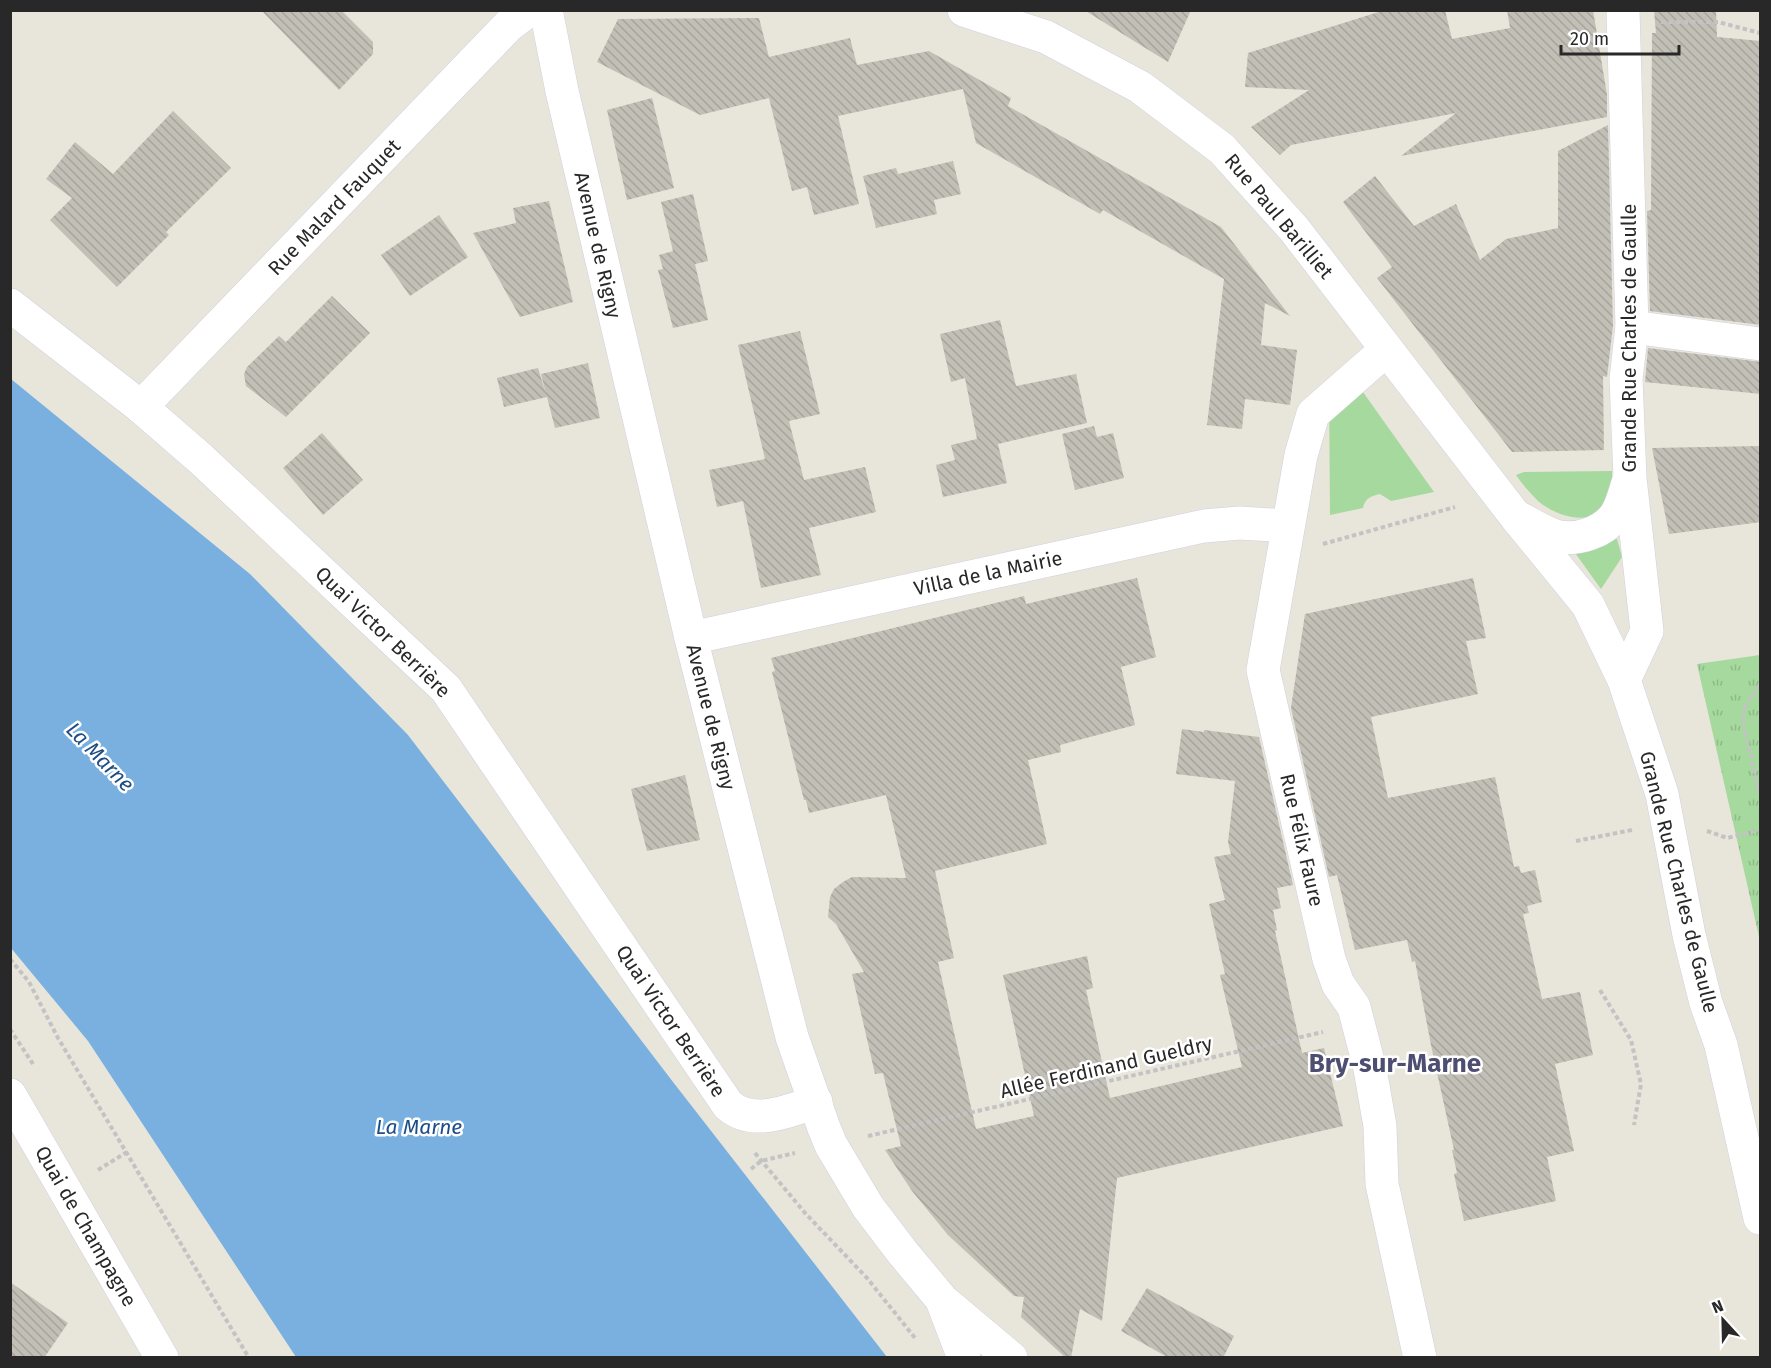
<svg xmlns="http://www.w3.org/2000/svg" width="1771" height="1368" viewBox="0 0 1771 1368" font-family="'Fira Sans',sans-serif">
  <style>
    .grass { fill: #a6d99d }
    .park { fill: url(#park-tufts) }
    .water { fill: #79b0df }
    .building { fill: url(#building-back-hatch) }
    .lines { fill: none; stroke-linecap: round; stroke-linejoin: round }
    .minor-casing { stroke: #d0d0df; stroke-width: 34 }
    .path { stroke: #c3c3c3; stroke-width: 4; stroke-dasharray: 4.5 3; stroke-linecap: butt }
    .minor { stroke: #fff; stroke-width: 33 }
    .labels { text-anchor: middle; stroke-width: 5; stroke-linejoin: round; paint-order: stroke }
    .street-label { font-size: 20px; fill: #282828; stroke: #fff }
    .water-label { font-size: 21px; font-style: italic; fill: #1d4e87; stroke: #fff }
    .district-label { font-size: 26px; font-weight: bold; fill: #4e4e72; stroke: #fff }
  </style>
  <defs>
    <pattern id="park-tufts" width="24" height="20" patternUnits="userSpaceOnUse" patternTransform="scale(1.5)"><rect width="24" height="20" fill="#a6d99d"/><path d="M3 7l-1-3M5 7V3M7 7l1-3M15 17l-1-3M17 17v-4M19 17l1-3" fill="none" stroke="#8fba87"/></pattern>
    <pattern id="building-back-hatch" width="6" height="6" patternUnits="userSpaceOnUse" patternTransform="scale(1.5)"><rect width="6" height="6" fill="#c1bfb6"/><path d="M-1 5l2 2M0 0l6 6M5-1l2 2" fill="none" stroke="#a6a49c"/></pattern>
  </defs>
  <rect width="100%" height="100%" fill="#e8e5db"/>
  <g class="grass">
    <path d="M 1353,378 L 1434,492 L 1391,501 L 1380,494 C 1371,496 1365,498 1363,508 L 1330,515 L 1329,384 Z"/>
    <path d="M 1612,471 L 1612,495 C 1607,501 1602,509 1596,513 C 1581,525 1550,512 1538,501 C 1530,493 1522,484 1516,475 L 1524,472 Z"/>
    <path d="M 1614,539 L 1617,539 L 1622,557 L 1601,589 L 1573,550 Z"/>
  </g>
  <path class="park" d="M 1760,655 L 1760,941 L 1697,664 Z"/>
  <path class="water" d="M 11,379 L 250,574 L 408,735 L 673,1082 L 887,1357 L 296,1357 L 88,1041 L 11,948 Z"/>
  <g class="building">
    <path d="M 261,10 L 341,10 L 373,42 L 373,54 L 339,90 Z"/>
    <path d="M 1084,10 L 1191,10 L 1168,62 Z"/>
    <path d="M 1385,10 L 1445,10 L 1452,39 L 1510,28 L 1507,10 L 1593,10 L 1607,95 L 1607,117 L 1401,156 L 1456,113 L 1291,145 L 1280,155 L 1251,127 L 1309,90 L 1245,87 L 1248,53 Z"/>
    <path d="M 1654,10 L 1716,10 L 1717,37 L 1761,41 L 1761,325 L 1650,311 L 1647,211 L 1651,210 L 1652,33 L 1656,33 Z"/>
    <path d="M 759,18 L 769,57 L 850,38 L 857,65 L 929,51 L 1011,98 L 1008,106 L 1221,227 L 1290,316 L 1265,303 L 1261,345 L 1297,350 L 1290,405 L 1245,399 L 1242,429 L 1207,425 L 1224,279 L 1103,210 L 1100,214 L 976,143 L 963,89 L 838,116 L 859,204 L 814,215 L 807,187 L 792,191 L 769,98 L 700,115 L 597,62 L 618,19 Z"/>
    <path d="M 652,98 L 674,188 L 627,200 L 607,110 Z"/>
    <path d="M 173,111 L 231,168 L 166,232 L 169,235 L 117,287 L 50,220 L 72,198 L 46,179 L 75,142 L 113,174 Z"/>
    <path d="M 1608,125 L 1613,326 L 1607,377 L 1603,376 L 1604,450 L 1512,452 L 1377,278 L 1392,267 L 1343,202 L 1375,176 L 1414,226 L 1456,204 L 1480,260 L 1506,239 L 1558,228 L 1558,151 Z"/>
    <path d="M 953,161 L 961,194 L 934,200 L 937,214 L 876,228 L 863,176 L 896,168 L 898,174 Z"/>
    <path d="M 693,194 L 708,261 L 695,264 L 708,320 L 673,328 L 658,270 L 663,269 L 659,255 L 673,251 L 661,202 Z"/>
    <path d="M 549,201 L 573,302 L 520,317 L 473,233 L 516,223 L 513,208 Z"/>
    <path d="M 439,215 L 468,257 L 410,296 L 381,255 Z"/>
    <path d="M 332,296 L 370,333 L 286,417 L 246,386 L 244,374 L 247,367 L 279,336 L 286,342 Z"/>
    <path d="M 1000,320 L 1016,386 L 1076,374 L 1087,423 L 998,444 L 1007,483 L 943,497 L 936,465 L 955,460 L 951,445 L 977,439 L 965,378 L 951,382 L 940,334 Z"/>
    <path d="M 800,331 L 820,414 L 789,421 L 804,480 L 865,467 L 876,512 L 809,528 L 821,575 L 761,588 L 743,501 L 717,507 L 709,470 L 765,459 L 738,345 Z"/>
    <path d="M 1648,348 L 1761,362 L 1761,394 L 1645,382 Z"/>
    <path d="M 588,363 L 600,418 L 555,428 L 547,397 L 504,407 L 497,378 L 538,368 L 546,394 L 541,374 Z"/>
    <path d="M 1094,426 L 1097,437 L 1113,433 L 1124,478 L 1075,490 L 1062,434 Z"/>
    <path d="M 322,433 L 363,480 L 323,515 L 283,468 Z"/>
    <path d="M 1761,446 L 1761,522 L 1669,534 L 1652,448 Z"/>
    <path d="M 1137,578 L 1156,657 L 1121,667 L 1135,725 L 1060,745 L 1061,752 L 1028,760 L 1047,844 L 935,871 L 954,958 L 938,962 L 976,1129 L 1034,1116 L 1003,975 L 1087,956 L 1093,988 L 1086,990 L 1110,1098 L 1242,1067 L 1220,975 L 1225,974 L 1209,904 L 1225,900 L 1214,857 L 1231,854 L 1228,842 L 1235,781 L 1176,774 L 1182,729 L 1204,732 L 1204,730 L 1259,737 L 1293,885 L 1277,888 L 1281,908 L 1273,910 L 1277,930 L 1275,931 L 1302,1053 L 1324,1048 L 1343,1126 L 1117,1178 L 1102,1321 L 1080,1309 L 1071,1358 L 1066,1358 L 1021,1317 L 1024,1297 L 1014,1296 L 948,1235 L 912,1191 L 885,1150 L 901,1146 L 883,1073 L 875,1074 L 852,974 L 864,972 L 836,924 L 828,917 L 830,897 L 834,889 L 843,882 L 852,877 L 906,878 L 886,795 L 809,813 L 806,800 L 804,800 L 772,672 L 775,671 L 771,658 L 1024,596 L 1026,604 Z"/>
    <path d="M 1473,578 L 1486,638 L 1466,641 L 1478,694 L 1371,717 L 1388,798 L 1495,777 L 1514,867 L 1519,866 L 1521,873 L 1535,870 L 1542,902 L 1527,906 L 1529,913 L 1523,914 L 1542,999 L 1580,992 L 1593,1055 L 1555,1064 L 1574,1151 L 1547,1157 L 1556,1201 L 1464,1221 L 1454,1174 L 1457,1173 L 1452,1150 L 1454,1150 L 1431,1045 L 1415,961 L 1412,962 L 1407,940 L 1355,950 L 1337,875 L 1329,877 L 1291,708 L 1305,614 Z"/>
    <path d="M 685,775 L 700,840 L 647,851 L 631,789 Z"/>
    <path d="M 10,1282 L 68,1323 L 44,1358 L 10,1358 Z"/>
    <path d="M 1147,1288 L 1234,1336 L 1223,1358 L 1169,1358 L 1121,1331 Z"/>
  </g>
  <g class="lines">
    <g class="minor-casing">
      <g id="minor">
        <path d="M 546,10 L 562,91 L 691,638 L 792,1037 L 824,1128 L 831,1145 L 868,1207 L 903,1253 L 943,1301 L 1011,1358"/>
        <path d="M 964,10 L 1046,37 L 1140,87 L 1222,149 L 1294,229 L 1516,517 L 1588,605 L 1624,680 L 1662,794 L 1689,935 L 1706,1003 L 1721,1045 L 1760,1218"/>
        <path d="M 1623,10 L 1632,327 L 1626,379 L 1630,478 L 1647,631 L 1624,680"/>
        <path d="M 10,305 L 141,407 L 201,459 L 446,689 L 728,1105 C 753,1127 788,1111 816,1102"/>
        <path d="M 1632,327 L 1760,344"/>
        <path d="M 1386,350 L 1313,414 L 1301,455 L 1263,670 L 1329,959 L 1338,984 L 1354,1007 L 1370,1069 L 1380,1126 L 1382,1184 L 1420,1358"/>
        <path d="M 141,407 L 509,25 L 529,10"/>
        <path d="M 1521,519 C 1533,525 1547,535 1560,537 C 1579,540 1603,532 1615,516 C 1622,506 1625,491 1629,480"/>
        <path d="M 691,638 L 1204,526 L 1240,523 L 1288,526"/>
        <path d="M 10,1095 L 162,1358"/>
        <path d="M 943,1303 L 964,1358"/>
      </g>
    </g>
    <g class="path">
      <path d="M 1661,22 L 1718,22 L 1760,33"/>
      <path d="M 1323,544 L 1455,507"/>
      <path d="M 1760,685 L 1744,708 L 1743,723 L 1760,797"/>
      <path d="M 1707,831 L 1727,838 L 1760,830"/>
      <path d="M 1576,841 L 1632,830"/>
      <path d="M 10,959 L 29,982 L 58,1038 L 249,1358"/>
      <path d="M 1600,990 L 1631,1040 L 1641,1084 L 1634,1125"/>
      <path d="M 10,1029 L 33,1064"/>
      <path d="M 868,1136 L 1323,1032"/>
      <path d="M 755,1153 L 805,1213 L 867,1278 L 915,1338"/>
      <path d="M 751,1169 L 761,1161 L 795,1153"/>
      <path d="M 98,1170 L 127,1152"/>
    </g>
    <use href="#minor" class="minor"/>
  </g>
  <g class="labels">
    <g class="street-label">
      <text transform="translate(334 207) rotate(-46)" y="7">Rue Malard Fauquet</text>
      <text transform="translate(1279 216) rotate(50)" y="7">Rue Paul Barilliet</text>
      <text transform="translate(598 245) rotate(77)" y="7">Avenue de Rigny</text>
      <text transform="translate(1629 338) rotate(-90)" y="7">Grande Rue Charles de Gaulle</text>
      <text transform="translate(988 573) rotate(-12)" y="7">Villa de la Mairie</text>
      <text transform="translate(383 632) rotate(44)" y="7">Quai Victor Berrière</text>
      <text transform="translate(711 717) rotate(76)" y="7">Avenue de Rigny</text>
      <text transform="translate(1302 840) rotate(77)" y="7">Rue Félix Faure</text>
      <text transform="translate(1679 882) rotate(76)" y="7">Grande Rue Charles de Gaulle</text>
      <text transform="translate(671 1021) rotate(56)" y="7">Quai Victor Berrière</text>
      <text transform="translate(1106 1067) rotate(-13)" y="7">Allée Ferdinand Gueldry</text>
      <text transform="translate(86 1226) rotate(60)" y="7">Quai de Champagne</text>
    </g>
    <g class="water-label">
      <text transform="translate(100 757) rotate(46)" y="7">La Marne</text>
      <text x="419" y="1134">La Marne</text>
    </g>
    <g class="district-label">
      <text x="1395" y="1072">Bry-sur-Marne</text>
    </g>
  </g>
  <rect width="1771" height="1368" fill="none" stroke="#282828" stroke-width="24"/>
  <g transform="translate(1723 1320) rotate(338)" stroke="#ffffff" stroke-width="4.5" paint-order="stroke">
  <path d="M0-4.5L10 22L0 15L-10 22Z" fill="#282828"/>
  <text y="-9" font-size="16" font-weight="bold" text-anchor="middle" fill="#282828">N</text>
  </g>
  <path d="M1561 45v9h118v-9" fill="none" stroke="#282828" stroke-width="3"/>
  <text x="1570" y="45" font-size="18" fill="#282828" stroke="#ffffff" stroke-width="4.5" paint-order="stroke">20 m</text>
</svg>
